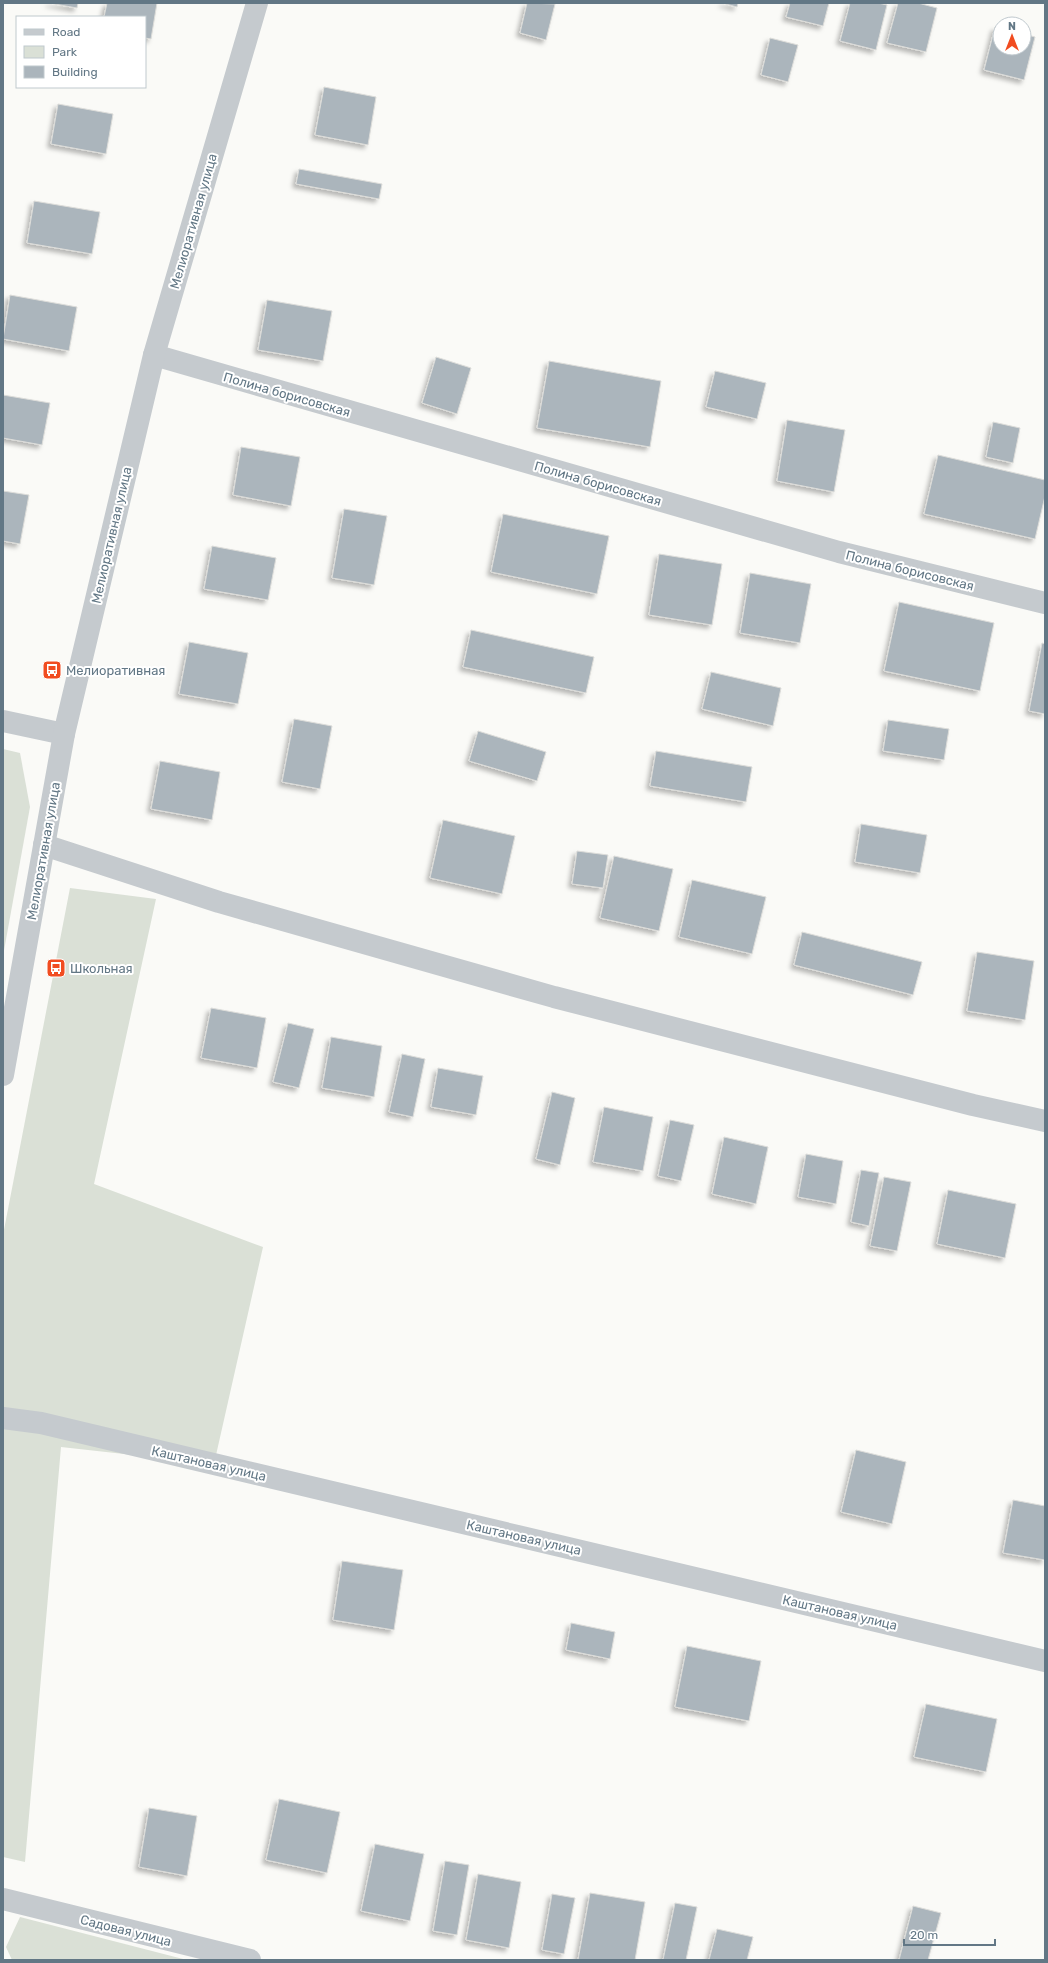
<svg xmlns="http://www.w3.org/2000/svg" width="1048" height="1963" viewBox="0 0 1048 1963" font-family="Rubik,sans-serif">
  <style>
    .green { fill: #dae0d6 }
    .building { fill: #abb5bc; stroke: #dcdcd9; filter: url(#shadow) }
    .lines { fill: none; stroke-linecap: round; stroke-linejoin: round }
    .minor { stroke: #c5cace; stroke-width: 22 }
    .tertiary { stroke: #c5cace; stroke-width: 22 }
    .labels { text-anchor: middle; stroke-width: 4; stroke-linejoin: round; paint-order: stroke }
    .street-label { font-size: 13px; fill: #627785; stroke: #fff }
    .poi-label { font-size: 13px; fill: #627785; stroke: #fff; text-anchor: start }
  </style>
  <defs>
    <filter id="shadow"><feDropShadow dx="-3.5" dy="3.5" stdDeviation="2" flood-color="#0004"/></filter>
  </defs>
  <rect width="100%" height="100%" fill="#fafaf7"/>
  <g class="green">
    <path d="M 3,749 L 20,753 L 30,807 L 3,956 Z"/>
    <path d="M 70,888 L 156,899 L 94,1184 L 263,1247 L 214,1464 L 61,1447 L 25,1862 L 3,1857 L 3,1235 Z"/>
    <path d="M 20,1917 L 187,1960 L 12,1960 L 6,1947 Z"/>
  </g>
  <g class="building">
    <path d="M 49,3 L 78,3 L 77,8 Z"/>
    <path d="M 107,3 L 157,3 L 151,39 L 145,38 L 145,17 L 104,17 Z"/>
    <path d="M 527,3 L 555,4 L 546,40 L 520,33 Z"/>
    <path d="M 722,3 L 738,3 L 737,7 Z"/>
    <path d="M 790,3 L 829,3 L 823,26 L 786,17 Z"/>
    <path d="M 850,3 L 878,3 L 887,5 L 876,50 L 840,41 Z"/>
    <path d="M 898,3 L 918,3 L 937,8 L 926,52 L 887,43 Z"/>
    <path d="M 995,27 L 1000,28 L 1000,48 L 1024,48 L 1024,34 L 1035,37 L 1024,80 L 984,70 Z"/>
    <path d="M 770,38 L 798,45 L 788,82 L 761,75 Z"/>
    <path d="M 324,87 L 376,97 L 368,145 L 315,135 Z"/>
    <path d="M 58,104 L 113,114 L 106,154 L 51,144 Z"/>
    <path d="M 299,169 L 382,184 L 379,199 L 296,184 Z"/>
    <path d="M 34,201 L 100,212 L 92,254 L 27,243 Z"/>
    <path d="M 10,295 L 77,307 L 69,351 L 3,339 Z"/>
    <path d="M 267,300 L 332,311 L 323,361 L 258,350 Z"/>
    <path d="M 436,357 L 471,368 L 457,414 L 422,403 Z"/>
    <path d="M 549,361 L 661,381 L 650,447 L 537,428 Z"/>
    <path d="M 715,371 L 766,383 L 757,419 L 706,407 Z"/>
    <path d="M 3,395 L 50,403 L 42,445 L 3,438 Z"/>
    <path d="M 787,420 L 845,430 L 834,492 L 777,481 Z"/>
    <path d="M 993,422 L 1020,428 L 1013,463 L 986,457 Z"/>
    <path d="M 241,447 L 300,457 L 291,506 L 233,495 Z"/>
    <path d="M 938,455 L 1045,480 L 1045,496 L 1035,539 L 924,514 Z"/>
    <path d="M 3,491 L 29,495 L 20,544 L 3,541 Z"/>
    <path d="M 344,509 L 387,516 L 374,585 L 332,578 Z"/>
    <path d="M 503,514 L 609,536 L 597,594 L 491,572 Z"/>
    <path d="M 212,546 L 276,558 L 268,600 L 204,589 Z"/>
    <path d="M 659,554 L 722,564 L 712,625 L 649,615 Z"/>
    <path d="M 750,573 L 811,584 L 800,643 L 740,633 Z"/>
    <path d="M 899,602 L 994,623 L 980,691 L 884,671 Z"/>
    <path d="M 471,630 L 594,657 L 586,693 L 463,667 Z"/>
    <path d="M 189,642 L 248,653 L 238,704 L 179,694 Z"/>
    <path d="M 1042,643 L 1045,644 L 1045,714 L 1029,711 Z"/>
    <path d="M 711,672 L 781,688 L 773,726 L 702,709 Z"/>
    <path d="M 294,719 L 332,726 L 320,789 L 282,782 Z"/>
    <path d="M 888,720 L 949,729 L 944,760 L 883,751 Z"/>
    <path d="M 478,731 L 546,752 L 537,781 L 469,761 Z"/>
    <path d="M 656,751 L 752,767 L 746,802 L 650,786 Z"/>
    <path d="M 160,761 L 220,772 L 212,820 L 151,809 Z"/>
    <path d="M 443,820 L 515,836 L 502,894 L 430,878 Z"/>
    <path d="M 861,824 L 927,835 L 920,873 L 855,862 Z"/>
    <path d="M 577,851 L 608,855 L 603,888 L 572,884 Z"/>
    <path d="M 614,856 L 673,869 L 659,931 L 600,918 Z"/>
    <path d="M 692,880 L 766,897 L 752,954 L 679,937 Z"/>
    <path d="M 802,932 L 922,962 L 913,995 L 794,965 Z"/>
    <path d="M 977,952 L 1034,961 L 1025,1020 L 967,1011 Z"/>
    <path d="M 211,1008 L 266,1018 L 257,1068 L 201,1058 Z"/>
    <path d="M 288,1023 L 314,1029 L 299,1088 L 273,1082 Z"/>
    <path d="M 331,1037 L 382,1046 L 374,1097 L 322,1088 Z"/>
    <path d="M 402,1054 L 425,1059 L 413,1117 L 389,1112 Z"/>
    <path d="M 438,1068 L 483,1076 L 476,1115 L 431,1107 Z"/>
    <path d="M 552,1092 L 575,1098 L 560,1165 L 536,1159 Z"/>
    <path d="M 604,1107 L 653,1117 L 643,1171 L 593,1162 Z"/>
    <path d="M 670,1120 L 694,1125 L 681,1181 L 658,1176 Z"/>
    <path d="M 724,1137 L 768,1147 L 756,1204 L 712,1194 Z"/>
    <path d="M 806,1154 L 843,1161 L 836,1204 L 798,1197 Z"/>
    <path d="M 861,1170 L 879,1173 L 869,1226 L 851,1222 Z"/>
    <path d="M 884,1177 L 911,1182 L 897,1251 L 870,1246 Z"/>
    <path d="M 948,1190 L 1016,1204 L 1005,1258 L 937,1244 Z"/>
    <path d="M 856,1450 L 906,1462 L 892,1524 L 841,1512 Z"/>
    <path d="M 1013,1500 L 1045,1506 L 1045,1560 L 1003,1553 Z"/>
    <path d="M 342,1561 L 403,1570 L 394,1630 L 333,1620 Z"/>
    <path d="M 571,1623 L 615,1632 L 610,1659 L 566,1650 Z"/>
    <path d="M 687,1646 L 761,1661 L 749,1721 L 675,1707 Z"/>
    <path d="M 926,1704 L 997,1719 L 986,1772 L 914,1757 Z"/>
    <path d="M 279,1799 L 340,1812 L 327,1873 L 266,1860 Z"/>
    <path d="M 149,1808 L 197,1816 L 187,1876 L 139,1867 Z"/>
    <path d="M 375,1844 L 424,1854 L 410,1921 L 361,1911 Z"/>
    <path d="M 445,1861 L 469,1865 L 457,1935 L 433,1931 Z"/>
    <path d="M 478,1874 L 521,1882 L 509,1948 L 466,1940 Z"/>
    <path d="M 590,1893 L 645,1902 L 635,1960 L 578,1960 Z"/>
    <path d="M 552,1894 L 575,1898 L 564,1954 L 542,1950 Z"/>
    <path d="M 675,1903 L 697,1907 L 686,1960 L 663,1960 Z"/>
    <path d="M 913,1906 L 941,1913 L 928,1960 L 899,1960 Z"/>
    <path d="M 717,1929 L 753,1937 L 747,1960 L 709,1960 Z"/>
  </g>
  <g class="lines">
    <g class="minor">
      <path d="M 154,355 L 839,552 L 1045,603"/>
      <path d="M 3,721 L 64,734"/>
      <path d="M 44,845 L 219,902 L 554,997 L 973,1105 L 1045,1121"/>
      <path d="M 3,1418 L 41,1423 L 1045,1661"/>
      <path d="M 3,1899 L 250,1960"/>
    </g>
    <path class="tertiary" d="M 3,1075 L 64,734 L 154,355 L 257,3"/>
  </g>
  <defs>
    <g id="bus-square" transform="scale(1)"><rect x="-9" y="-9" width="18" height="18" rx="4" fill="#f14c20" stroke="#fff"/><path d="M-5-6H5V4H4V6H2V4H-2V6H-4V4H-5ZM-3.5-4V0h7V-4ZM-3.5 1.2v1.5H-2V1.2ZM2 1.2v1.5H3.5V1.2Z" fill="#fff"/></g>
  </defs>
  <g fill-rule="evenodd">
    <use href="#bus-square" x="52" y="670"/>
    <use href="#bus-square" x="56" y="968"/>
  </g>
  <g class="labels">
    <g class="street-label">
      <text transform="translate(193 221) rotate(-74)" y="5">Мелиоративная улица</text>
      <text transform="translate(287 394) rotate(16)" y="5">Полина борисовская</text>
      <text transform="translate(598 483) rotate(16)" y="5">Полина борисовская</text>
      <text transform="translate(111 535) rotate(-77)" y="5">Мелиоративная улица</text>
      <text transform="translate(910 570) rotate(14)" y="5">Полина борисовская</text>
      <text transform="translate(43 851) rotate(-80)" y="5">Мелиоративная улица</text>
      <text transform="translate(209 1463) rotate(13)" y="5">Каштановая улица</text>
      <text transform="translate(524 1537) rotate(13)" y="5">Каштановая улица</text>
      <text transform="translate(840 1612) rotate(13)" y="5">Каштановая улица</text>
      <text transform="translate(126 1930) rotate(14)" y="5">Садовая улица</text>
    </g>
    <g class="poi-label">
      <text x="66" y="675">Мелиоративная</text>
      <text x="70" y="973">Школьная</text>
    </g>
  </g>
  <rect width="1048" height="1963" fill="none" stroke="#627785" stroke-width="8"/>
  <rect x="16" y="16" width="130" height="72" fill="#ffffff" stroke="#c0c9ce"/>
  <rect x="24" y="29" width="20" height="6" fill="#c5cace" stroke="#c0c9ce"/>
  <text x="52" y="36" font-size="12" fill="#627785">Road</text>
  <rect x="24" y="46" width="20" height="12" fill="#dae0d6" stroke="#c0c9ce"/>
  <text x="52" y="56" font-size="12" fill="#627785">Park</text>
  <rect x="24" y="66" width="20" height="12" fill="#abb5bc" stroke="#c0c9ce"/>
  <text x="52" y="76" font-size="12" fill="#627785">Building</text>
  <g transform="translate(1012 36)"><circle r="19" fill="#ffffff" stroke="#c0c9ce"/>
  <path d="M0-3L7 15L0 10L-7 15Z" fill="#f14c20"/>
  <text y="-6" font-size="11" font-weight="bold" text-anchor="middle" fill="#627785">N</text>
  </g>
  <path d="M904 1939v6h91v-6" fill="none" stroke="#627785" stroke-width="2"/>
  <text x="910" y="1939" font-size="12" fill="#627785" stroke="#ffffff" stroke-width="3" paint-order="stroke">20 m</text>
</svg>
